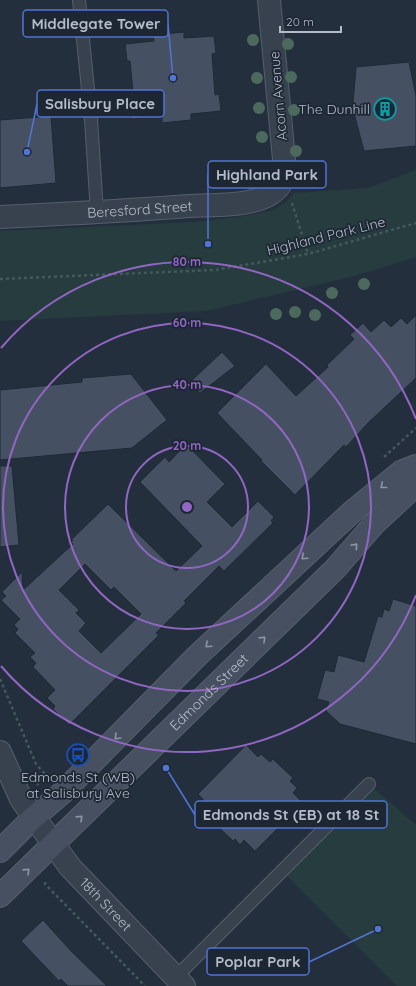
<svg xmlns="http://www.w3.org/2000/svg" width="416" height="986" viewBox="0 0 416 986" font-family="Quicksand,sans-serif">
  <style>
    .green { fill: #263c3f }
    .building { fill: #455162; stroke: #1f2835; fill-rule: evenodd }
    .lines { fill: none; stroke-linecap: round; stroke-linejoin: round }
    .lane-casing { stroke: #565f6c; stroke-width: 14 }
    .street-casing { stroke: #565f6c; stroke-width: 24 }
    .secondary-casing { stroke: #565f6c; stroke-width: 24 }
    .path { stroke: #44595c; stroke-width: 2.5; stroke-dasharray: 3 3; stroke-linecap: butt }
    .lane { stroke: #38414e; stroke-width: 12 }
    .street { stroke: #38414e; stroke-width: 22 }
    .secondary { stroke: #465061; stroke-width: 22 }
    .tree { fill: #4b6a5d }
    .oneway { stroke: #8e96a5 }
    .ring { fill: none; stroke: #9266c3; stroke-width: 2 }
    .labels { text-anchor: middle; stroke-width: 3.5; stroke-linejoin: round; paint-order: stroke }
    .street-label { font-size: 14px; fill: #b4bcc9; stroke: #1d2633 }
    .poi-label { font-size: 14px; fill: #b4bcc9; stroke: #1d2633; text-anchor: end }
    .centre { fill: #9266c3; stroke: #1d2633; stroke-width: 2 }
    .ring-label { font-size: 12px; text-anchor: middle; font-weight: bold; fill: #9266c3; stroke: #1d2633; stroke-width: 3.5; stroke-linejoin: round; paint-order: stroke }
    .leader { fill: none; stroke: #5274d3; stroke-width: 1.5 }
    .callout-dot { fill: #5274d3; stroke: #1d2633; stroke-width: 1.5 }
    .callout { fill: #1d2633; stroke: #5274d3; stroke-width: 1.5 }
    .callout-label { font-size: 15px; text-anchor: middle; font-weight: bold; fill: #b4bcc9 }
  </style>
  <rect width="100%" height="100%" fill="#242f3e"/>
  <g class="green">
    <path d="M 416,170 L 416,257 L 355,276 L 206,311 L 0,321 L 0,231 L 193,222 L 239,217 L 273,210 L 287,201 L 294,193 L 368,188 Z"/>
    <path d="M 369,784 L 416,825 L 416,986 L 397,986 L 282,871 Z"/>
  </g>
  <g class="building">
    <path d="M 184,32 L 184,38 L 214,36 L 216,53 L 212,54 L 215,95 L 219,94 L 221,111 L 191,114 L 191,120 L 162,123 L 162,116 L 132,119 L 131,103 L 134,103 L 130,61 L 127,61 L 125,44 L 154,41 L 153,35 Z"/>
    <path d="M 409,62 L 416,96 L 416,146 L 364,151 L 355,117 L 353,103 L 356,67 Z"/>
    <path d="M 51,116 L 56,183 L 0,188 L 0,120 Z"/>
    <path d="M 416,315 L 416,378 L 368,423 L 346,447 L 344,445 L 295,495 L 261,461 L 262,460 L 217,413 L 266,364 L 296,396 L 328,367 L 327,365 L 354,339 L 350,335 L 363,323 L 371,332 L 384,320 L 391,327 L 401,318 L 407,324 Z"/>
    <path d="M 222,352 L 235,366 L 200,393 L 190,382 Z"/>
    <path d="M 131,374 L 167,420 L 132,448 L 0,460 L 0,390 L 82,382 L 82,378 Z"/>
    <path d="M 186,444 L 225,484 L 207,502 L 232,527 L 258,501 L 274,517 L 271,521 L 273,523 L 224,571 L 219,566 L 184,601 L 186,603 L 156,633 L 159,635 L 69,725 L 53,709 L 55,706 L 47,698 L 55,690 L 33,667 L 36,663 L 30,657 L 35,653 L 15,633 L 18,629 L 14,625 L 20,619 L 1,600 L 6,596 L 2,592 L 22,572 L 23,590 L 73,544 L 71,542 L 73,540 L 71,540 L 108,504 L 176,571 L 202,546 L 140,482 L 165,457 L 169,462 ZM 85,564 L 111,590 L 114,587 L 141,614 L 101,653 L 79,631 L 86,623 L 76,613 L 79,610 L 59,590 Z"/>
    <path d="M 0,466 L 12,466 L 19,545 L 0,547 Z"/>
    <path d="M 393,599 L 416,606 L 416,744 L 340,724 L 326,711 L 329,702 L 317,699 L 325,670 L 334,672 L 338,655 L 364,662 L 378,616 L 382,617 L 384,609 L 389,611 Z"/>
    <path d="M 246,745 L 258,757 L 261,754 L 270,762 L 273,759 L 293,778 L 290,781 L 297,788 L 293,793 L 303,803 L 255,851 L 244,840 L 240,845 L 235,839 L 233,841 L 208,817 L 210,814 L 204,809 L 208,805 L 198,794 Z"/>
    <path d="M 43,920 L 71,951 L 107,986 L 68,986 L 61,979 L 59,981 L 38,959 L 21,941 Z"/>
  </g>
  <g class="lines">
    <g class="lane-casing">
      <g id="lane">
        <path d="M 79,0 L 91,119 L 97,213"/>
        <path d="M 176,977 L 369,784"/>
      </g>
    </g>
    <g class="street-casing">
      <g id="street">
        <path id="s1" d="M 0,217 C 63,214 126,211 189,206 C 211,205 242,206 262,198 C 275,193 284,184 285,170 L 269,0"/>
        <path id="s2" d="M 0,752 L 21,799 L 70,867 L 184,986"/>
      </g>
    </g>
    <g class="secondary-casing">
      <g id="secondary">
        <path d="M 0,851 L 33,818 L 61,794 L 197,656 L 353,511 L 401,472 L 416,466"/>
        <path id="s3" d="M 0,896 L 335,569 L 375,523 L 416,485"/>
      </g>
    </g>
    <g class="path">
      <path d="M 292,203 L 308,254"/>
      <path d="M 0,279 L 215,270 L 308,254 L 416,223"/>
      <path d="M 384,457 L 416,428"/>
      <path d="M 0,679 L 36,764 L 44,773 L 43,778"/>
      <path d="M 37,785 L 43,777"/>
      <path d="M 45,882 L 45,884 L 145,986"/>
    </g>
    <use href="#lane" class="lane"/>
    <use href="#street" class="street"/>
    <use href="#secondary" class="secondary"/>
  </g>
  <g class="tree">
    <circle cx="253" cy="40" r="6"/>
    <circle cx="288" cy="44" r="6"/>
    <circle cx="291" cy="77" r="6"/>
    <circle cx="257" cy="78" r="6"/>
    <circle cx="259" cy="108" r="6"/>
    <circle cx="294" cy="110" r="6"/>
    <circle cx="262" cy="137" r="6"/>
    <circle cx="296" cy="151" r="6"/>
    <circle cx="364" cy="284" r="6"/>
    <circle cx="332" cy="293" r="6"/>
    <circle cx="295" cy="312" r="6"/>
    <circle cx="276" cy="314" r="6"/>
    <circle cx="315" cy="315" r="6"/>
  </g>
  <defs><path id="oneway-chevron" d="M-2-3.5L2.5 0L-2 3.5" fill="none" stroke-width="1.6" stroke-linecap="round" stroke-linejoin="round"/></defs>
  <g class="oneway">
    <use href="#oneway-chevron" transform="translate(383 486) rotate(141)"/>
    <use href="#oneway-chevron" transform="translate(355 546) rotate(-49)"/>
    <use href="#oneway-chevron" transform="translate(304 557) rotate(137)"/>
    <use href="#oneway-chevron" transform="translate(263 639) rotate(-44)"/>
    <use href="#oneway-chevron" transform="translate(208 645) rotate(137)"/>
    <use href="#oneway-chevron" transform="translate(117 737) rotate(135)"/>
    <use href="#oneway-chevron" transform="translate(80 818) rotate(-44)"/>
    <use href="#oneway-chevron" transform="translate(27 871) rotate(-44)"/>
  </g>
  <g class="ring">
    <circle cx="187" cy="507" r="61"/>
    <circle cx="187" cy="507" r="122"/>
    <circle cx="187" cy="507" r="184"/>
    <path d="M416 595A245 245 0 0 1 1 666M1 348A245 245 0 0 1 416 419"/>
  </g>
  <defs>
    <g id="building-ring" transform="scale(1.15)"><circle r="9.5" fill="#1d2633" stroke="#0f9aa8" stroke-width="1.5"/><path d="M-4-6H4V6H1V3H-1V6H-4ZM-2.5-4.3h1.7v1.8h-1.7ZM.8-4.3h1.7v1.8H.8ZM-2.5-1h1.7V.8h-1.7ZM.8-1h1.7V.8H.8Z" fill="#0f9aa8"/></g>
    <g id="bus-ring" transform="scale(1.15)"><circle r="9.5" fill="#1d2633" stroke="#1a4fb4" stroke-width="1.5"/><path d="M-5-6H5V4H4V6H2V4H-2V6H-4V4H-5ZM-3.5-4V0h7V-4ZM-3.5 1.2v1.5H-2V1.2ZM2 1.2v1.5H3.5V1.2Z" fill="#1a4fb4"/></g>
  </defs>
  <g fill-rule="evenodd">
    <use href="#building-ring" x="385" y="109"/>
    <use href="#bus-ring" x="78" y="755"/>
  </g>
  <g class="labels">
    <g class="street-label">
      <text transform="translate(278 96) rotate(-95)" y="5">Acorn Avenue</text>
      <text dy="5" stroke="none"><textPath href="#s1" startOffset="140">Beresford Street</textPath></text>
      <text transform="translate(326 236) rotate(-14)" y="5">Highland Park Line</text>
      <text dy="5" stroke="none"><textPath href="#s3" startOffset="292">Edmonds Street</textPath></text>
      <text dy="5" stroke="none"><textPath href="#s2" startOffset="187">18th Street</textPath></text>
    </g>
    <g class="poi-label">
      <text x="370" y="114">The Dunhill</text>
      <text x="78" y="782" text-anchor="middle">Edmonds St (WB)<tspan x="78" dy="16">at Salisbury Ave</tspan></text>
    </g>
  </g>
  <circle cx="187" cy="507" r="6" class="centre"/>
  <g class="ring-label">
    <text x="187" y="266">80 m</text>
    <text x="187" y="327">60 m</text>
    <text x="187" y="389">40 m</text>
    <text x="187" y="450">20 m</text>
  </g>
  <path class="leader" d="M173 78L168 24M27 152L37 104M208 244L208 174M166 768L195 815M378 929L309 962"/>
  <g class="callout-dot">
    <circle cx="173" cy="78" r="4"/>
    <circle cx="27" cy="152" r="4"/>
    <circle cx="208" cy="244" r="4"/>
    <circle cx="166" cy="768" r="4"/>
    <circle cx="378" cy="929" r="4"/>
  </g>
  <g class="callout">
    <rect x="23" y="10" width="145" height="27" rx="4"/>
    <rect x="37" y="90" width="127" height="27" rx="4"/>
    <rect x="208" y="161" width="118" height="27" rx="4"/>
    <rect x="195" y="801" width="192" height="27" rx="4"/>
    <rect x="207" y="948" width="102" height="27" rx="4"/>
  </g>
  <g class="callout-label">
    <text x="96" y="29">Middlegate Tower</text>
    <text x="100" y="109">Salisbury Place</text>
    <text x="267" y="180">Highland Park</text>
    <text x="291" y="820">Edmonds St (EB) at 18 St</text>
    <text x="258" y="967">Poplar Park</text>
  </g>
  <path d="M280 26v6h61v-6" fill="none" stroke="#b4bcc9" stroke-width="2"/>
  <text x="286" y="26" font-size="12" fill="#b4bcc9" stroke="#1d2633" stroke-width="3" paint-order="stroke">20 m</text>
</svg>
